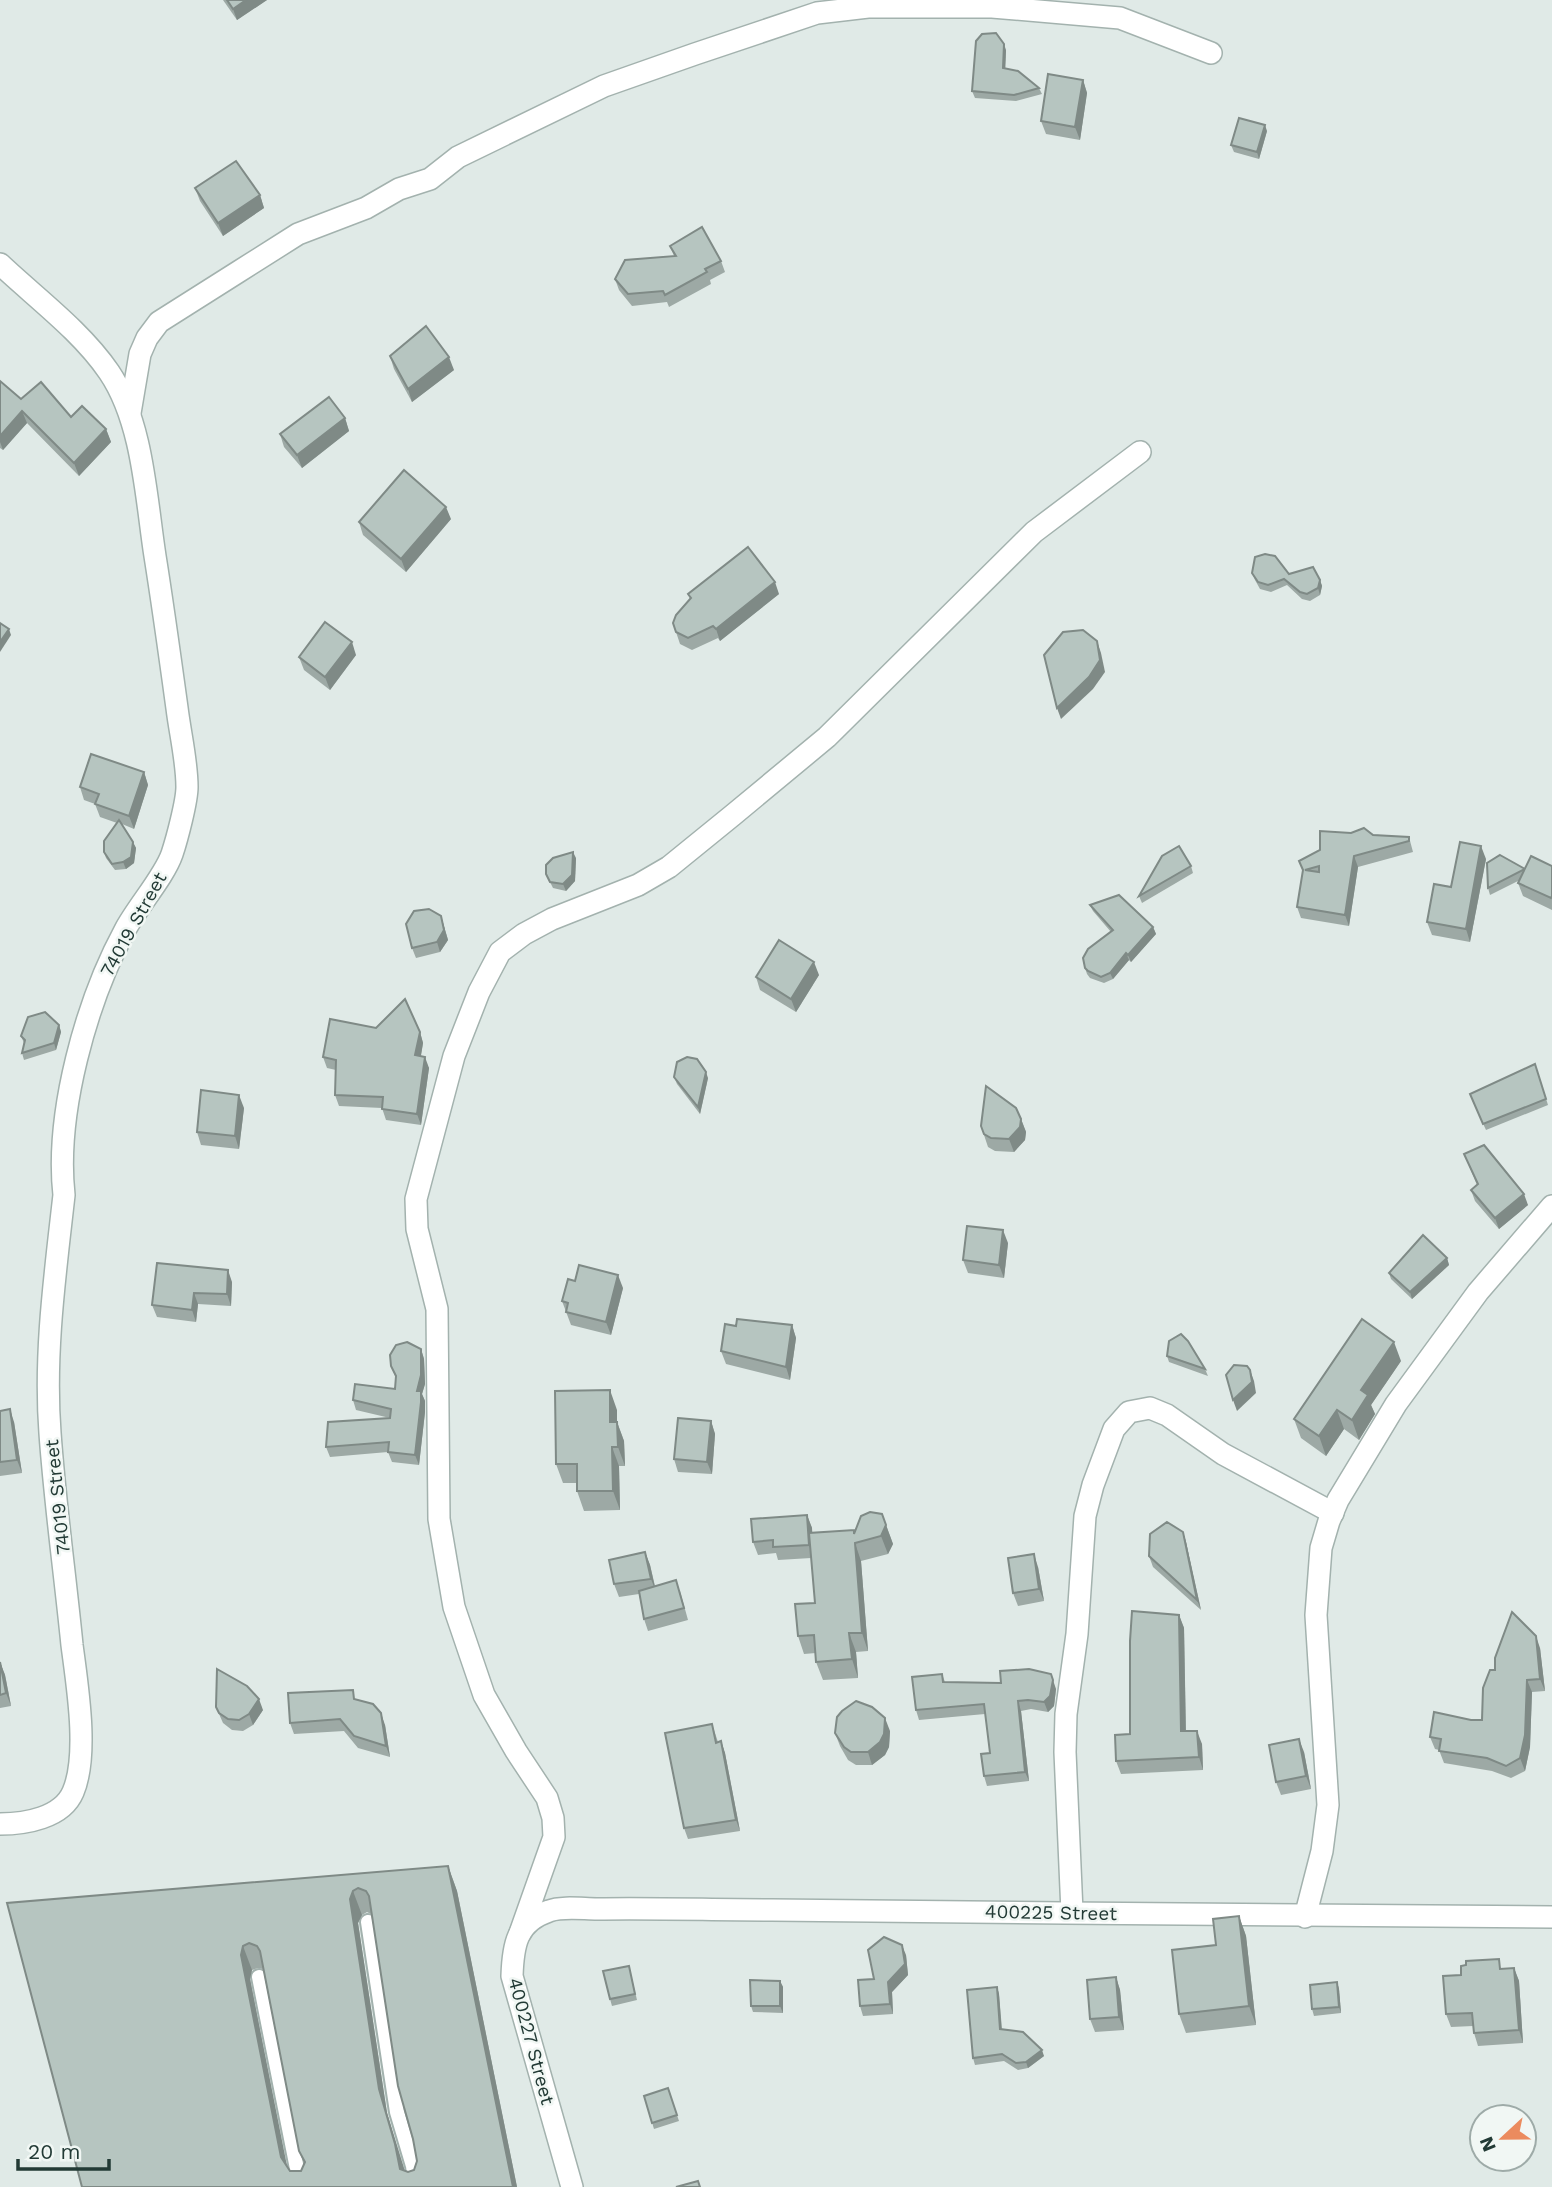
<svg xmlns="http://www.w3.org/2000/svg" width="1552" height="2187" viewBox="0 0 1552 2187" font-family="'Work Sans',sans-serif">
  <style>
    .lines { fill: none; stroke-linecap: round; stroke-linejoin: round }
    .service-casing { stroke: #a3b2ae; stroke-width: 18 }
    .minor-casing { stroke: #a3b2ae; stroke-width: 24 }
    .service { stroke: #fff; stroke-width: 14 }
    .minor { stroke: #fff; stroke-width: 21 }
    .wall { fill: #9da9a5; fill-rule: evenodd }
    .shaded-wall { fill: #7f8a86 }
    .building { fill: #b6c5c0; stroke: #7f8a86; stroke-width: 2; fill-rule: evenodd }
    .labels { text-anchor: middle; stroke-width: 5; stroke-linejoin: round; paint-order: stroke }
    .street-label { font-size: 19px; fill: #223a35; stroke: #f1f7f4 }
  </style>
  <rect width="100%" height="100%" fill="#e0eae7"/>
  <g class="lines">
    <g class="service-casing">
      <g id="service">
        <path d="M 368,1922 L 397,2112 L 413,2166 L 416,2187"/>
        <path d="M 259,1977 L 299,2179 L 304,2187"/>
      </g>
    </g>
    <g class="minor-casing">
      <g id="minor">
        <path d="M 0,264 C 36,298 81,331 109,372 C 143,422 146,498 155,556 C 163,606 170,657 177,708 C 180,733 187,761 187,787 C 187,801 177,839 172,854 C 164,877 137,907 125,930 C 86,1002 55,1114 64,1195 C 55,1275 44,1354 50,1433 C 55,1504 65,1574 72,1645 C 77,1684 89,1755 73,1792 C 62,1818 25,1824 0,1824"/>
        <path d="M 130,413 L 140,354 L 147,338 L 159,322 L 238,272 L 298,234 L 366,208 L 399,189 L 430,179 L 458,157 L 604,86 L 695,54 L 817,13 L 868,7 L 992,7 L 1120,18 L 1211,53"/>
        <path d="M 1072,1912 L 1065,1752 L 1066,1714 L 1077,1634 L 1085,1516 L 1093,1485 L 1114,1429 L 1129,1412 L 1150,1408 L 1167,1415 L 1223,1454 L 1333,1513"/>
        <path d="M 1305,1917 L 1322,1851 L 1328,1805 L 1316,1615 L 1321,1548 L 1329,1521 L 1338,1500 L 1396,1404 L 1478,1292 L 1552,1206"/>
        <path d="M 520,1933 L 554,1837 L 553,1818 L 547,1798 L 516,1751 L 484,1695 L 454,1607 L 439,1519 L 437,1309 L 417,1229 L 416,1199 L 454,1056 L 479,992 L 500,952 L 524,934 L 552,919 L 638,885 L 669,867 L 733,815 L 827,737 L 1034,532 L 1140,452"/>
        <path d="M 572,2187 L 512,1976 C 513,1946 516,1922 549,1911 C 562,1906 583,1909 597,1909 C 656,1908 714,1910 772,1910 C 1032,1912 1292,1917 1552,1917"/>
      </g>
    </g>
    <use href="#service" class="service"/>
    <use href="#minor" class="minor"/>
  </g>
  <g class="wall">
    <path d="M 223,0 L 267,0 L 237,20 Z"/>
    <path d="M 1006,50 L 1005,69 L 1039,88 L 1042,94 L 1016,101 L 975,98 L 972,91 Z"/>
    <path d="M 1083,80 L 1087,93 L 1080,140 L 1046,134 L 1041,121 Z"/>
    <path d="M 1267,131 L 1259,159 L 1234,152 L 1231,145 Z"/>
    <path d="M 195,188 L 260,195 L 264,208 L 223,236 L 200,201 Z"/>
    <path d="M 670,246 L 721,261 L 725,272 L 710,280 L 711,284 L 669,307 L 667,302 L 632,306 L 619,290 L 615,279 L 674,256 Z"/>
    <path d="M 390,356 L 454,370 L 412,402 L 394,369 Z"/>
    <path d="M 0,381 L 21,399 L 106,429 L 111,442 L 79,476 L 27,423 L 3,450 L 0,448 Z"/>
    <path d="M 345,418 L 349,431 L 302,468 L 284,447 L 280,434 Z"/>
    <path d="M 451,519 L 406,572 L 363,535 L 359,522 Z"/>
    <path d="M 1252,573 L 1289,574 L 1320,580 L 1322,586 L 1320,595 L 1310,601 L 1302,599 L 1287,585 L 1271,592 L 1260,589 L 1255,580 Z"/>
    <path d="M 688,594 L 779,594 L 720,641 L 718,638 L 692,650 L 680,644 L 673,623 L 690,599 Z"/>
    <path d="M 356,655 L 330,690 L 304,670 L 299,657 Z"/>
    <path d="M 144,772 L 148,785 L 134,829 L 122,824 L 136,848 L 134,863 L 126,869 L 115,870 L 106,858 L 104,852 L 117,823 L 100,817 L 95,804 L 84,800 L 80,787 Z"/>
    <path d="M 1351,833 L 1409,837 L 1413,852 L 1358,867 L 1349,926 L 1301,918 L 1297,907 L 1303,871 Z"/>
    <path d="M 576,858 L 575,881 L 566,891 L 553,888 L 546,874 Z"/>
    <path d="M 1486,859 L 1470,942 L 1432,935 L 1427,922 L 1451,887 Z"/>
    <path d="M 1191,866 L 1193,873 L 1142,903 L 1139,896 Z"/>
    <path d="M 1552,866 L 1552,910 L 1523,896 L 1518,883 L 1520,880 L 1490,895 L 1488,888 L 1525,869 Z"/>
    <path d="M 1090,905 L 1153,927 L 1156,934 L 1131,962 L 1129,960 L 1113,979 L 1104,983 L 1090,978 L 1087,974 L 1085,968 L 1111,932 L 1093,911 Z"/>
    <path d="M 441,916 L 448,940 L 440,952 L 416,958 L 412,948 Z"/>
    <path d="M 819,975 L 796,1012 L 760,990 L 756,977 Z"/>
    <path d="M 59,1025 L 61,1032 L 56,1050 L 24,1060 L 22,1053 L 24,1043 L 21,1036 Z"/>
    <path d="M 376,1028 L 420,1032 L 423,1043 L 421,1056 L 429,1068 L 421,1125 L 386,1120 L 382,1108 L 339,1106 L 335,1095 L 336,1070 L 327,1068 L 323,1057 Z"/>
    <path d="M 1535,1064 L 1548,1105 L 1486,1130 L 1472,1100 Z"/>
    <path d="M 674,1077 L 708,1078 L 700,1114 L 677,1084 Z"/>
    <path d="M 244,1108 L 239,1149 L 201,1145 L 197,1132 Z"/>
    <path d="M 1021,1119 L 1026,1132 L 1025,1140 L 1014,1152 L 995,1151 L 988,1147 L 981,1126 Z"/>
    <path d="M 1464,1154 L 1528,1205 L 1499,1229 L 1475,1201 L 1471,1190 L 1477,1185 Z"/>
    <path d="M 1008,1243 L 1004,1278 L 968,1273 L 963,1260 Z"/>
    <path d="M 1447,1258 L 1449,1265 L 1412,1299 L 1391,1279 L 1389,1273 Z"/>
    <path d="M 575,1281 L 623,1288 L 611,1335 L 571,1325 L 562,1301 Z"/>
    <path d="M 232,1282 L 231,1306 L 198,1304 L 196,1322 L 157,1317 L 152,1305 Z"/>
    <path d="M 792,1325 L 796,1338 L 790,1380 L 726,1364 L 721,1351 L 736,1326 Z"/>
    <path d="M 421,1349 L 424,1359 L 425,1384 L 422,1394 L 425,1401 L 425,1412 L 419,1465 L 392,1462 L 388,1452 L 330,1457 L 326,1447 L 390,1418 L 356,1410 L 353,1400 L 395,1389 L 396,1378 L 391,1366 Z"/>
    <path d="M 1167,1356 L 1205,1369 L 1208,1376 L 1169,1362 Z"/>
    <path d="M 1401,1361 L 1371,1405 L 1375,1414 L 1359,1440 L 1344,1429 L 1326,1456 L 1301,1438 L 1294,1419 Z"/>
    <path d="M 617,1410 L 617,1422 L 624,1441 L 625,1466 L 619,1466 L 620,1510 L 584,1511 L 577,1491 L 577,1483 L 563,1483 L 556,1464 Z"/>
    <path d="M 0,1411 L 14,1422 L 22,1473 L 0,1476 Z"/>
    <path d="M 711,1421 L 715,1434 L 712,1474 L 678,1472 L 674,1459 Z"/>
    <path d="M 882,1514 L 893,1544 L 888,1554 L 861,1561 L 868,1651 L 856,1652 L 858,1678 L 823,1680 L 816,1662 L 816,1653 L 804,1654 L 798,1636 L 815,1603 L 811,1558 L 778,1560 L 776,1553 L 758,1555 L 753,1542 L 807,1515 L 812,1528 L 812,1533 L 855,1532 Z"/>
    <path d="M 1183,1532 L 1186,1542 L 1201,1610 L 1153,1567 L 1149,1556 Z"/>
    <path d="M 645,1552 L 650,1565 L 655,1586 L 680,1591 L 688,1620 L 648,1631 L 644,1619 L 639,1594 L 619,1597 L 614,1584 Z"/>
    <path d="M 1038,1567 L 1044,1601 L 1018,1606 L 1013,1593 Z"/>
    <path d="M 1179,1615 L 1184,1628 L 1186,1731 L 1202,1744 L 1203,1770 L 1121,1774 L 1116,1761 L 1130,1734 Z"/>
    <path d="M 1540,1648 L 1545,1691 L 1532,1692 L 1530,1747 L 1525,1771 L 1511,1778 L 1492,1771 L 1444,1763 L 1439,1750 L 1435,1749 L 1430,1737 L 1482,1720 L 1495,1670 Z"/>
    <path d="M 0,1662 L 5,1675 L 11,1706 L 0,1708 Z"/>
    <path d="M 942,1674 L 945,1682 L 1056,1689 L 1054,1706 L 1048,1712 L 1031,1709 L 1021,1711 L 1029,1781 L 987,1786 L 984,1776 L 990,1753 L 985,1714 L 919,1720 L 916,1710 Z"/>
    <path d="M 356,1699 L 385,1725 L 390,1757 L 358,1748 L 344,1731 L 294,1734 L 290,1723 Z"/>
    <path d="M 216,1707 L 263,1710 L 253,1725 L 243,1731 L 232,1730 L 223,1723 Z"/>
    <path d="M 712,1724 L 718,1742 L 721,1741 L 725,1753 L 740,1831 L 688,1839 L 684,1828 Z"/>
    <path d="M 890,1731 L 889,1747 L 885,1755 L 872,1765 L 856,1765 L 848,1760 L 840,1746 L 835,1733 Z"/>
    <path d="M 1304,1752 L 1311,1789 L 1281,1795 L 1276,1782 Z"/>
    <path d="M 448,1866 L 457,1891 L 517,2187 L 82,2187 L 7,1903 ZM 367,1912 L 371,1914 L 413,2139 L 417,2161 L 414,2170 L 408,2172 L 404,2171 L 387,2113 L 358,1923 L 362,1915 ZM 258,1968 L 263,1969 L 299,2151 L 304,2164 L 301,2171 L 290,2171 L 286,2165 L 250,1979 L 252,1970 Z"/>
    <path d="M 1239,1916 L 1246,1936 L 1256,2025 L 1186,2033 L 1179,2014 L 1216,1945 Z"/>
    <path d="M 906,1955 L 908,1975 L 892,1992 L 893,2014 L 863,2016 L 860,2006 L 874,1979 Z"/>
    <path d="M 629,1966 L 637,2000 L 612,2006 L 610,1999 Z"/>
    <path d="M 1503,1968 L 1514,1968 L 1519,1981 L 1523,2043 L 1478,2046 L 1474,2033 L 1473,2026 L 1451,2027 L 1446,2014 L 1461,1975 Z"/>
    <path d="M 1116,1977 L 1120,1990 L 1124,2030 L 1095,2032 L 1090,2019 Z"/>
    <path d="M 780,1981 L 783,1987 L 783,2013 L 753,2012 L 751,2006 Z"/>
    <path d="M 1337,1982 L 1339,1989 L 1341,2013 L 1314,2016 L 1312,2009 Z"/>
    <path d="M 997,1987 L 999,1994 L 1002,2029 L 1044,2056 L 1028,2068 L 1018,2070 L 1004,2061 L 975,2065 L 973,2058 Z"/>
    <path d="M 668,2088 L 679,2121 L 654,2129 L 644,2096 Z"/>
  </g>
  <g class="shaded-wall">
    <path d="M 246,0 L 267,0 L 237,20 L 233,9 Z"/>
    <path d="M 1004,44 L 1006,50 L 1005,75 L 1003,68 Z"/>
    <path d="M 1083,80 L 1087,93 L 1080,140 L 1075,127 Z"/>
    <path d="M 1265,125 L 1267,131 L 1259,159 L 1257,152 Z"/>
    <path d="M 260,195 L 264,208 L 223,236 L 218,223 Z"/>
    <path d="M 449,357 L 454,370 L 412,402 L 408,389 Z"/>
    <path d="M 22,411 L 27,423 L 3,450 L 0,442 L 0,436 Z"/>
    <path d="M 345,418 L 349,431 L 302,468 L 297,455 Z"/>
    <path d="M 106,429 L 111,442 L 79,476 L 74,463 Z"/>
    <path d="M 446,507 L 451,519 L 406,572 L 401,559 Z"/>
    <path d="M 1320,580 L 1322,586 L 1320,595 L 1318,588 Z"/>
    <path d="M 775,582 L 779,594 L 720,641 L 716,629 Z"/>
    <path d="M 9,629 L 11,635 L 0,652 L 0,642 Z"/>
    <path d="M 1097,641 L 1101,653 L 1105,672 L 1093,689 L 1061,719 L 1057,708 Z"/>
    <path d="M 352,642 L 356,655 L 330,690 L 325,677 Z"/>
    <path d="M 144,772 L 148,785 L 134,829 L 129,816 Z"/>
    <path d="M 133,842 L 136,848 L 134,863 L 126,869 L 123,862 Z"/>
    <path d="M 1481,846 L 1486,859 L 1470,942 L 1466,929 Z"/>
    <path d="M 573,852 L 576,858 L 575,881 L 566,891 L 563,884 Z"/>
    <path d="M 1354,856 L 1358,867 L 1349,926 L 1345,915 Z"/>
    <path d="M 441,916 L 448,940 L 440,952 L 437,942 Z"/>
    <path d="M 1153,927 L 1156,934 L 1131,962 L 1128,955 Z"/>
    <path d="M 1126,953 L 1129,960 L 1113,979 L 1110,973 Z"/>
    <path d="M 814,962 L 819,975 L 796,1012 L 791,999 Z"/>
    <path d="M 59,1025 L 61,1032 L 56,1050 L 54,1043 Z"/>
    <path d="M 420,1032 L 423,1043 L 419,1066 L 415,1055 Z"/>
    <path d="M 425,1057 L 429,1068 L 421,1125 L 417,1114 Z"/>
    <path d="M 706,1072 L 708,1078 L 700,1114 L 698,1107 Z"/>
    <path d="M 239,1095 L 244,1108 L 239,1149 L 235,1136 Z"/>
    <path d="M 1021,1119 L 1026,1132 L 1025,1140 L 1014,1152 L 1009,1139 Z"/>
    <path d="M 1524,1194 L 1528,1205 L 1499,1229 L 1495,1218 Z"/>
    <path d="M 1003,1230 L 1008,1243 L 1004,1278 L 999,1265 Z"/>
    <path d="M 1447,1258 L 1449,1265 L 1412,1299 L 1410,1292 Z"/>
    <path d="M 228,1270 L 232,1282 L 231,1306 L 227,1294 Z"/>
    <path d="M 618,1275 L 623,1288 L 611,1335 L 606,1322 Z"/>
    <path d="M 194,1293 L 198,1304 L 196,1322 L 192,1310 Z"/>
    <path d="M 792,1325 L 796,1338 L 790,1380 L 786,1367 Z"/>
    <path d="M 1394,1342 L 1401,1361 L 1371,1405 L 1375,1414 L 1359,1440 L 1352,1420 L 1361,1390 Z"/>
    <path d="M 421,1349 L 424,1359 L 425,1384 L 422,1394 L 425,1401 L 425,1412 L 419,1465 L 415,1455 L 417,1391 Z"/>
    <path d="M 1250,1370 L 1254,1381 L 1256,1393 L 1237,1411 L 1233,1400 Z"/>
    <path d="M 610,1390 L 617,1410 L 617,1441 L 610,1422 Z"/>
    <path d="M 10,1409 L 14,1422 L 22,1473 L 17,1460 Z"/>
    <path d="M 1337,1410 L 1344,1429 L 1326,1456 L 1319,1436 Z"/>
    <path d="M 711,1421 L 715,1434 L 712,1474 L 707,1462 Z"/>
    <path d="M 617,1422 L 624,1441 L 625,1466 L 618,1447 Z"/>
    <path d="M 612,1447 L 619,1466 L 620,1510 L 613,1491 Z"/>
    <path d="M 807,1515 L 812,1528 L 814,1558 L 809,1545 Z"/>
    <path d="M 886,1525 L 893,1544 L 888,1554 L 881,1536 Z"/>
    <path d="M 1183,1532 L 1186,1542 L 1201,1610 L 1197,1600 Z"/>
    <path d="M 855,1543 L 861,1561 L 868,1651 L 862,1633 Z"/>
    <path d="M 645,1552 L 650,1565 L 656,1592 L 651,1579 Z"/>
    <path d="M 1034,1554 L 1038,1567 L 1044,1601 L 1039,1589 Z"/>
    <path d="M 1179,1615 L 1184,1628 L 1186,1744 L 1181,1731 Z"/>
    <path d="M 849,1633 L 856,1652 L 858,1678 L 852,1659 Z"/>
    <path d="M 1536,1636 L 1540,1648 L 1545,1691 L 1540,1679 Z"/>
    <path d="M 0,1662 L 5,1675 L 11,1706 L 6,1693 Z"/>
    <path d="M 1051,1674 L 1056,1689 L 1054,1706 L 1048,1712 L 1044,1702 Z"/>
    <path d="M 1527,1680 L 1532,1692 L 1530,1747 L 1525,1771 L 1520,1758 Z"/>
    <path d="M 259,1699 L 263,1710 L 253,1725 L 249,1714 Z"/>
    <path d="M 1018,1701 L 1021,1711 L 1029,1781 L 1025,1772 Z"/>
    <path d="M 381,1713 L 385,1725 L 390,1757 L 386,1746 Z"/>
    <path d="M 885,1718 L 890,1731 L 889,1747 L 885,1755 L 872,1765 L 868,1752 Z"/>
    <path d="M 1197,1731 L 1202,1744 L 1203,1770 L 1199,1757 Z"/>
    <path d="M 1299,1739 L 1304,1752 L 1311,1789 L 1306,1776 Z"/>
    <path d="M 721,1741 L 725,1753 L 740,1831 L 736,1820 Z"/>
    <path d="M 448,1866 L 457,1891 L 517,2187 L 513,2187 Z"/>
    <path d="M 353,1891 L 362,1915 L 358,1923 L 387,2113 L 404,2168 L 408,2187 L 400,2169 L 379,2089 L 350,1899 Z"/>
    <path d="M 1239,1916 L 1246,1936 L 1256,2025 L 1249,2006 Z"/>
    <path d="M 902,1945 L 906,1955 L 908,1975 L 892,1992 L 893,2014 L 890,2004 L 888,1982 Z"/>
    <path d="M 243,1946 L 252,1970 L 250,1979 L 290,2181 L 281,2157 L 241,1955 Z"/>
    <path d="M 1514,1968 L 1519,1981 L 1523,2043 L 1519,2030 Z"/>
    <path d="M 1116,1977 L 1120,1990 L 1124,2030 L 1119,2017 Z"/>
    <path d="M 780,1981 L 783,1987 L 783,2013 L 780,2006 Z"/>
    <path d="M 1337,1982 L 1339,1989 L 1341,2013 L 1339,2007 Z"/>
    <path d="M 997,1987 L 999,1994 L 1002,2035 L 1000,2029 Z"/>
    <path d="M 1042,2050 L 1044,2056 L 1028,2068 L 1026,2062 Z"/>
  </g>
  <g class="building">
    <path d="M 227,0 L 246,0 L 233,9 Z"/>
    <path d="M 996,33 L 1004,44 L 1003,68 L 1018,71 L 1039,88 L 1014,95 L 972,91 L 976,41 L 982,34 Z"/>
    <path d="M 1048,74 L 1083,80 L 1075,127 L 1041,121 Z"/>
    <path d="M 1239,118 L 1265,125 L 1257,152 L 1231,145 Z"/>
    <path d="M 236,161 L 260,195 L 218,223 L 195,188 Z"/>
    <path d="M 702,227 L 721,261 L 705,269 L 707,272 L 665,295 L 663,291 L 628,294 L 615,279 L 625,260 L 676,256 L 670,246 Z"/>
    <path d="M 426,326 L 449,357 L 408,389 L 390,356 Z"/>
    <path d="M 0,381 L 21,399 L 41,382 L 71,417 L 82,406 L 106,429 L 74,463 L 22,411 L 0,436 Z"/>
    <path d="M 329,397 L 345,418 L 297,455 L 280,434 Z"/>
    <path d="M 404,470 L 446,507 L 401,559 L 359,522 Z"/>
    <path d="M 748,547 L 775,582 L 716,629 L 713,626 L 688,638 L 676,632 L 673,623 L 676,615 L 691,598 L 688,594 Z"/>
    <path d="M 1265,554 L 1275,556 L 1289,574 L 1313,567 L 1320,580 L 1318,588 L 1307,594 L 1300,592 L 1284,579 L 1268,585 L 1258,582 L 1252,573 L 1255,557 Z"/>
    <path d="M 325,622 L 352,642 L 325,677 L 299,657 Z"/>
    <path d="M 0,623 L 9,629 L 0,642 Z"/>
    <path d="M 1083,630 L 1097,641 L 1100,660 L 1089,677 L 1057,708 L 1044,655 L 1063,632 Z"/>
    <path d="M 91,754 L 144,772 L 129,816 L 95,804 L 99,794 L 80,787 Z"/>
    <path d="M 119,820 L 133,842 L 131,857 L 123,862 L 112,864 L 104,852 L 104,841 Z"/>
    <path d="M 1364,828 L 1373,835 L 1409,837 L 1409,841 L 1354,856 L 1345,915 L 1297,907 L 1303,870 L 1299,861 L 1320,850 L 1320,831 L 1351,833 ZM 1319,866 L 1319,872 L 1305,870 Z"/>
    <path d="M 1460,842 L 1481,846 L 1466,929 L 1427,922 L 1434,884 L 1451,887 Z"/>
    <path d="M 1179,846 L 1191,866 L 1139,896 L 1162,856 Z"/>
    <path d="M 573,852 L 572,875 L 563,884 L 550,882 L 546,874 L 546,865 L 553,858 Z"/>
    <path d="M 1500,855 L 1525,869 L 1488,888 L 1487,863 Z"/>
    <path d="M 1531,856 L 1552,866 L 1552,896 L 1551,898 L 1518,883 Z"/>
    <path d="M 1119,895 L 1153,927 L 1128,955 L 1126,953 L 1110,973 L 1101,977 L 1088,971 L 1085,968 L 1083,958 L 1088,949 L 1113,930 L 1090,905 Z"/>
    <path d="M 429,909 L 441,916 L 444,930 L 437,942 L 412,948 L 406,924 L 414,911 Z"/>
    <path d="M 779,940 L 814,962 L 791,999 L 756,977 Z"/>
    <path d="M 405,999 L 420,1032 L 415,1055 L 425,1057 L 417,1114 L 382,1109 L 383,1097 L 335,1095 L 336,1060 L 323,1057 L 330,1019 L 376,1028 Z"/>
    <path d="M 45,1012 L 59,1025 L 54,1043 L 22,1053 L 25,1040 L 21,1036 L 28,1017 Z"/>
    <path d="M 687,1057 L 697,1059 L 706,1072 L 698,1107 L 674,1077 L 677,1062 Z"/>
    <path d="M 1535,1064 L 1546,1099 L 1483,1124 L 1470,1094 Z"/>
    <path d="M 986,1086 L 1016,1108 L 1021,1119 L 1020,1127 L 1009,1139 L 991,1138 L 984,1134 L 981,1126 Z"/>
    <path d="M 201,1090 L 239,1095 L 235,1136 L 197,1132 Z"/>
    <path d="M 1484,1145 L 1524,1194 L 1495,1218 L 1471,1190 L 1478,1184 L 1464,1154 Z"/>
    <path d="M 967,1226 L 1003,1230 L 999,1265 L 963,1260 Z"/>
    <path d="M 1423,1235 L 1447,1258 L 1410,1292 L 1389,1273 Z"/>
    <path d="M 157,1263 L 228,1270 L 227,1294 L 194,1293 L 192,1310 L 152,1305 Z"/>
    <path d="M 579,1265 L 618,1275 L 606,1322 L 566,1312 L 568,1303 L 562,1301 L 568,1279 L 575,1281 Z"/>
    <path d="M 737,1319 L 792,1325 L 786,1367 L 721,1351 L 725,1324 L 736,1326 Z"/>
    <path d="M 1362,1319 L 1394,1342 L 1361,1390 L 1368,1395 L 1352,1420 L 1337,1410 L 1319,1436 L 1294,1419 Z"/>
    <path d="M 1181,1334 L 1188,1341 L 1205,1369 L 1167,1356 L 1169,1341 Z"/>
    <path d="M 407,1342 L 421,1349 L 421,1375 L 417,1391 L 421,1391 L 421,1402 L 415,1455 L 388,1452 L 389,1442 L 326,1447 L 328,1422 L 390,1418 L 391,1409 L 353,1400 L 355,1384 L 395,1389 L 396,1376 L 391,1366 L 390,1355 L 396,1345 Z"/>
    <path d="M 1234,1365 L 1247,1366 L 1250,1370 L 1252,1382 L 1233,1400 L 1226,1375 Z"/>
    <path d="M 610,1390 L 610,1422 L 617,1422 L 618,1447 L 612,1447 L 613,1491 L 577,1491 L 577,1464 L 556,1464 L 555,1391 Z"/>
    <path d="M 10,1409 L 17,1460 L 0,1462 L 0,1411 Z"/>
    <path d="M 678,1418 L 711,1421 L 707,1462 L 674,1459 Z"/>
    <path d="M 870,1512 L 882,1514 L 886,1525 L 881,1536 L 855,1543 L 862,1633 L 849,1633 L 852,1659 L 816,1662 L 814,1635 L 798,1636 L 795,1604 L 815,1603 L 809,1533 L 854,1530 L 854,1534 L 861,1516 Z"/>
    <path d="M 807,1515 L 809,1545 L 773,1547 L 773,1540 L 753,1542 L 751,1519 Z"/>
    <path d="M 1167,1522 L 1183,1532 L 1197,1600 L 1149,1556 L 1150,1534 Z"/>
    <path d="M 645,1552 L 651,1579 L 614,1584 L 609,1560 Z"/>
    <path d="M 1034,1554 L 1039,1589 L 1013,1593 L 1008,1558 Z"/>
    <path d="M 676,1580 L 684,1608 L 644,1619 L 639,1591 Z"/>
    <path d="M 1132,1611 L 1179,1615 L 1181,1731 L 1197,1731 L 1199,1757 L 1116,1761 L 1115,1735 L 1130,1734 L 1130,1641 Z"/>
    <path d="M 1512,1612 L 1536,1636 L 1540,1679 L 1527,1680 L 1525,1735 L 1520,1758 L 1506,1766 L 1487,1758 L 1439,1751 L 1441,1739 L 1430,1737 L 1434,1712 L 1471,1720 L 1482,1720 L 1483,1688 L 1490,1670 L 1495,1670 L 1495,1658 Z"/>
    <path d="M 0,1662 L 6,1693 L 0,1695 Z"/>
    <path d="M 217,1669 L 247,1686 L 259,1699 L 249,1714 L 239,1720 L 228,1719 L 219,1713 L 216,1707 Z"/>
    <path d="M 1029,1669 L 1051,1674 L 1053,1680 L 1050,1696 L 1044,1702 L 1028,1700 L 1018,1701 L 1025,1772 L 984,1776 L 981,1754 L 990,1753 L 984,1704 L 916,1710 L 912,1677 L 942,1674 L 943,1682 L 1001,1683 L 1000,1671 Z"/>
    <path d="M 353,1690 L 354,1699 L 373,1704 L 381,1713 L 386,1746 L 354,1736 L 340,1719 L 290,1723 L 288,1693 Z"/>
    <path d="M 856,1701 L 872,1707 L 885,1718 L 884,1734 L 880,1742 L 868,1752 L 851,1752 L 844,1747 L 835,1733 L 837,1717 L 842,1711 Z"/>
    <path d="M 712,1724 L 716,1743 L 721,1741 L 736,1820 L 684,1828 L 665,1733 Z"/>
    <path d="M 1299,1739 L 1306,1776 L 1276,1782 L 1269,1745 Z"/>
    <path d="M 448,1866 L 513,2187 L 82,2187 L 7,1903 ZM 358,1888 L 366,1891 L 369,1896 L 398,2086 L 413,2139 L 417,2161 L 414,2170 L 408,2172 L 400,2169 L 395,2144 L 379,2089 L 350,1899 L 353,1891 ZM 249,1943 L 257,1946 L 260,1951 L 299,2151 L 305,2162 L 301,2171 L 290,2171 L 281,2157 L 241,1955 L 243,1946 Z"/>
    <path d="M 1239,1916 L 1249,2006 L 1179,2014 L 1172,1950 L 1216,1945 L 1213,1919 Z"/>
    <path d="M 884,1937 L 902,1945 L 905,1964 L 888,1982 L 890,2004 L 860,2006 L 858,1980 L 874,1979 L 868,1950 Z"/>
    <path d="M 1499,1959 L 1500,1969 L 1514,1968 L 1519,2030 L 1474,2033 L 1472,2013 L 1446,2014 L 1443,1976 L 1461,1975 L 1461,1966 L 1466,1965 L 1466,1961 Z"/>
    <path d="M 629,1966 L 635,1994 L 610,1999 L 603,1971 Z"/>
    <path d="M 1116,1977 L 1119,2017 L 1090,2019 L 1087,1980 Z"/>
    <path d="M 750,1980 L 780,1981 L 780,2006 L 751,2006 Z"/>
    <path d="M 1337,1982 L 1339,2007 L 1312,2009 L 1310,1985 Z"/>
    <path d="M 997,1987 L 1000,2029 L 1023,2032 L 1042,2050 L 1026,2062 L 1016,2063 L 1002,2054 L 973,2058 L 967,1990 Z"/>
    <path d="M 668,2088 L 677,2115 L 652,2123 L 644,2096 Z"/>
    <path d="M 698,2181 L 700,2187 L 676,2187 Z"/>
  </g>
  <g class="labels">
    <g class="street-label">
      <text transform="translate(133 924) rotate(-61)" y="7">74019 Street</text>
      <text transform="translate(57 1497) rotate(-96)" y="7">74019 Street</text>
      <text transform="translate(1051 1912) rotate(1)" y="7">400225 Street</text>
      <text transform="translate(532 2041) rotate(75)" y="7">400227 Street</text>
    </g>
  </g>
  <g transform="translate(1503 2138) rotate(248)"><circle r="33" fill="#f1f7f4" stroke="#9eaba8" stroke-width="2"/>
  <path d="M0-5L12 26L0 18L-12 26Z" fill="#eb8b5e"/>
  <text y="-10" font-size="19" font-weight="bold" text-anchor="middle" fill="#223a35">N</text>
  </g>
  <path d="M18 2159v10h91v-10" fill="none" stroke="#223a35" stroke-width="3.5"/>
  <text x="28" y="2159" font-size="21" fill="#223a35" stroke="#f1f7f4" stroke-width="5" paint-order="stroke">20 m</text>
</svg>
